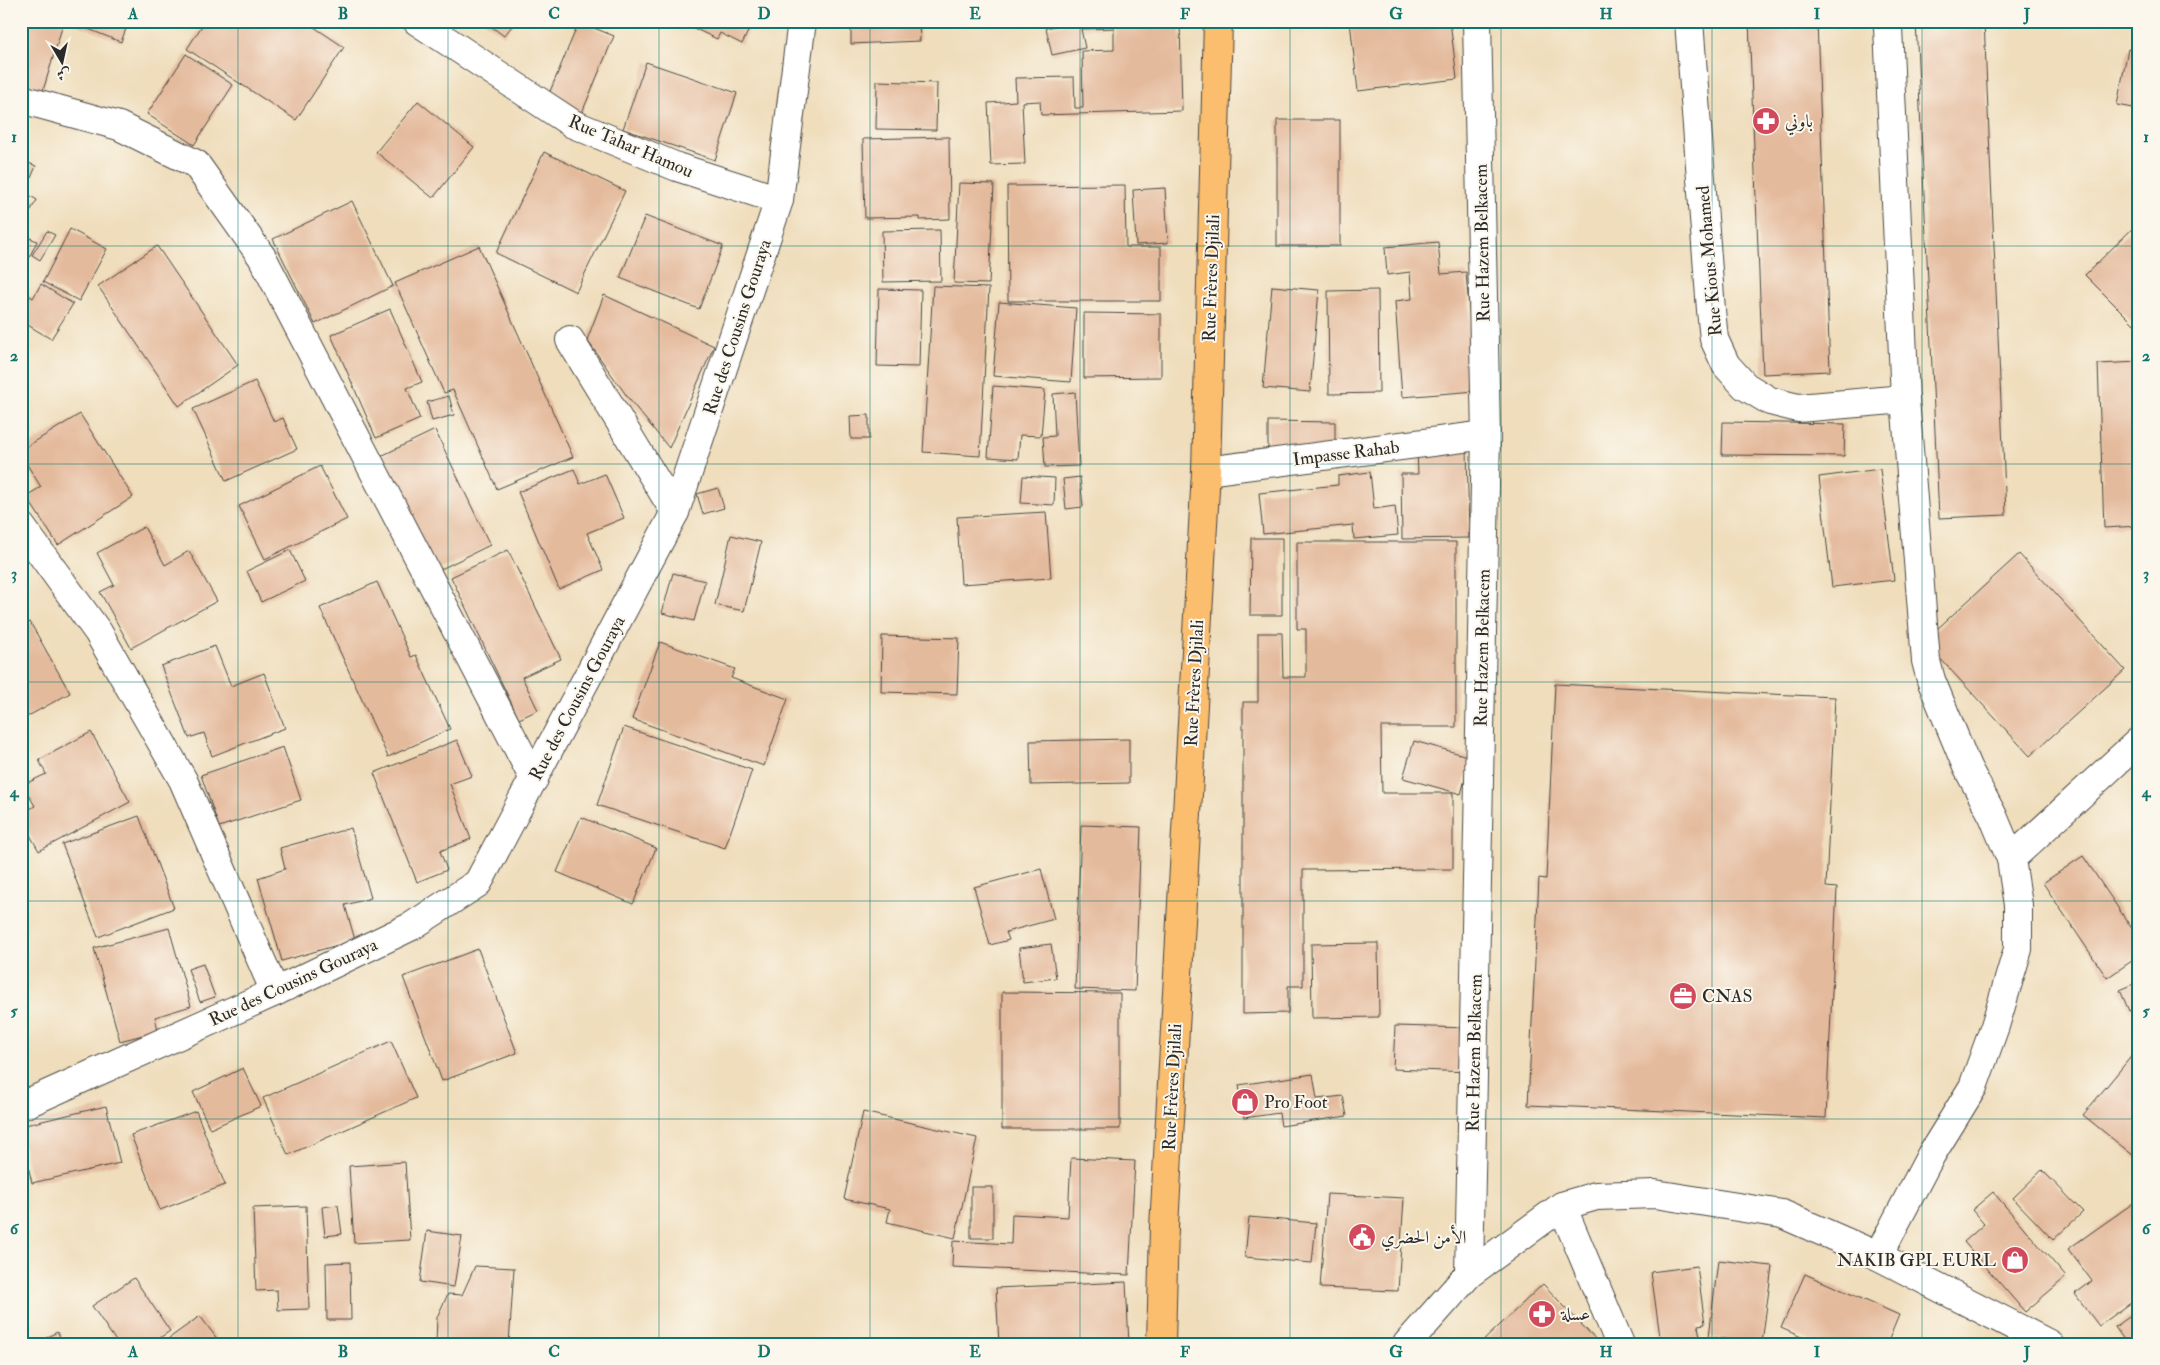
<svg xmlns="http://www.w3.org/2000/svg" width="2160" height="1365" viewBox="0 0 2160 1365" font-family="'IM FELL Double Pica',Amiri,serif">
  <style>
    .building { fill: #e4ba9c }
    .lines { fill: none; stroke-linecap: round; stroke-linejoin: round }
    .minor-casing { stroke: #484641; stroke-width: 30 }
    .major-casing { stroke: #484641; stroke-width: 30 }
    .minor { stroke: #fff; stroke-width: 28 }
    .major { stroke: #fbbd6e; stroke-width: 28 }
    .grid { fill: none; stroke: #0f766e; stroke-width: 1; stroke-opacity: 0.55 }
    .labels { text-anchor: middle; stroke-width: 4; stroke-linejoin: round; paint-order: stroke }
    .poi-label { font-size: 18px; fill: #2b2b2b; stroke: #fbf7ec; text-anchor: start }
    .street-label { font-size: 18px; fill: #2b2b2b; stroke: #fbf7ec }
    .neatline { fill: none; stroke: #0f766e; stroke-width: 2 }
    .grid-label { font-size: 16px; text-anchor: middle; font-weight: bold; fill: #0f766e }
  </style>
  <rect width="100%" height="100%" fill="#fbf7ec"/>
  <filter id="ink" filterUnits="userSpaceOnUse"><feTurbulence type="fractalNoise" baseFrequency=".02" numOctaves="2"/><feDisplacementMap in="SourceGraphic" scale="10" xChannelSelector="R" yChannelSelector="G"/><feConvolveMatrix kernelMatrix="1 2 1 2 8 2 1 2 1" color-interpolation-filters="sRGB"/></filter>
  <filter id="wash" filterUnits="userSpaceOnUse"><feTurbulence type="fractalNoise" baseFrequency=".0096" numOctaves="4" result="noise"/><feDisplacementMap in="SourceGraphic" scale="20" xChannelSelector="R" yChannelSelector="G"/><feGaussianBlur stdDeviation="1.12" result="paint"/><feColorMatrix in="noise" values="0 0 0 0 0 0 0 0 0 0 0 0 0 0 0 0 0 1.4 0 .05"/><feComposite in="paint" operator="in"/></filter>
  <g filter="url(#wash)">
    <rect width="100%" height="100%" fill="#efddbb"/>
    <g id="blocks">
      <g class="building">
        <path d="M 21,21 L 64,21 L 42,94 L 21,88 Z"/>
        <path d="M 68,21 L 129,21 L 121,42 Z"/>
        <path d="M 154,21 L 169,21 L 163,28 Z"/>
        <path d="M 205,21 L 305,21 L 344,47 L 296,120 L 187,49 Z"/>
        <path d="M 484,21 L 516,21 L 504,36 Z"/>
        <path d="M 687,21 L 753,21 L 742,44 L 720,33 L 717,39 L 685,24 Z"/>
        <path d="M 851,21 L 919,21 L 920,41 L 851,44 Z"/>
        <path d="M 1077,21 L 1180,21 L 1182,111 L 1041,115 L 1040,101 L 1022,102 L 1025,164 L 991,165 L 988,103 L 1016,101 L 1015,78 L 1074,77 L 1075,108 L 1083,108 L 1082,51 L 1114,50 L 1114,28 L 1081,29 L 1085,48 L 1052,55 L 1046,28 Z"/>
        <path d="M 1450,21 L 1457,79 L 1358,91 L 1350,22 Z"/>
        <path d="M 1749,21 L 1817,21 L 1830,371 L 1763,374 Z"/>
        <path d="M 1916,21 L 1984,21 L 2006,515 L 1939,518 Z"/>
        <path d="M 579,22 L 614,36 L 581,115 L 546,101 Z"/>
        <path d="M 2128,49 L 2139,52 L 2139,109 L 2117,105 Z"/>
        <path d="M 186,54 L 233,85 L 194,145 L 147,114 Z"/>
        <path d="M 646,62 L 737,93 L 715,160 L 623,129 Z"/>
        <path d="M 877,81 L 937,83 L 936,130 L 876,129 Z"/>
        <path d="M 418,101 L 474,147 L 433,198 L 376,152 Z"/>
        <rect x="1277" y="120" width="63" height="126"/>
        <path d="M 949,137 L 950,219 L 920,220 L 920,217 L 865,218 L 863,139 Z"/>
        <path d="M 544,152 L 625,191 L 576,292 L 496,253 Z"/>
        <path d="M 21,160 L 36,166 L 28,185 L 21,182 Z"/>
        <path d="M 959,183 L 994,184 L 989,284 L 954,283 Z"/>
        <path d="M 1125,185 L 1126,247 L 1161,247 L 1161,301 L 1008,301 L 1007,186 Z"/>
        <path d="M 1165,188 L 1168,243 L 1136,245 L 1133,190 Z"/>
        <path d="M 21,190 L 37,200 L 21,226 Z"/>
        <path d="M 352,201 L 393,286 L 315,324 L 273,239 Z"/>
        <path d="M 645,216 L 723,246 L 699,309 L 620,278 Z"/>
        <path d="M 2139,222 L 2139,320 L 2134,324 L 2085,275 Z"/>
        <path d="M 70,229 L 107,249 L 79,301 L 43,282 Z"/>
        <path d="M 940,230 L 941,281 L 883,282 L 882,231 Z"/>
        <path d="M 47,231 L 55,235 L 40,260 L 32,255 Z"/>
        <path d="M 21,234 L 37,241 L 21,275 Z"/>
        <path d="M 1438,242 L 1441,274 L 1466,272 L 1476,391 L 1402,397 L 1395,301 L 1412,299 L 1410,272 L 1387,275 L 1385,247 Z"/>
        <path d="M 157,246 L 238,365 L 179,406 L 98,286 Z"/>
        <path d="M 479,246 L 573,457 L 497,489 L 453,390 L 444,393 L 395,283 Z"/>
        <path d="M 41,284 L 73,304 L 51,339 L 21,321 L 21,305 L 28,295 L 33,298 Z"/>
        <path d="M 933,286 L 989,288 L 980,456 L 923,452 Z"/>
        <path d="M 1272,286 L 1319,290 L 1310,392 L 1263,388 Z"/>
        <path d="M 879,289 L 921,290 L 919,367 L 877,366 Z"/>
        <path d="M 1378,290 L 1379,393 L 1329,394 L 1328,291 Z"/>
        <path d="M 604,295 L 714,346 L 669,448 L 629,399 L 587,340 Z"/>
        <path d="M 999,302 L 1076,308 L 1071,382 L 993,376 Z"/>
        <path d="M 390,309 L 422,382 L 407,388 L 420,419 L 376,438 L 331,335 Z"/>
        <path d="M 1084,313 L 1161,314 L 1161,377 L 1084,378 Z"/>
        <path d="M 2139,362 L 2139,526 L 2104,528 L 2098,364 Z"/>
        <path d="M 255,381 L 274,422 L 283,418 L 297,449 L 226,481 L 193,409 Z"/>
        <path d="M 993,386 L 1045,390 L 1041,436 L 1020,435 L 1018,459 L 988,457 Z"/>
        <path d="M 1075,392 L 1079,466 L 1045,467 L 1043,437 L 1055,436 L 1053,394 Z"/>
        <path d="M 449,396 L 454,415 L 432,421 L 427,402 Z"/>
        <path d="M 80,414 L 133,497 L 58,545 L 26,496 L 41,487 L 21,455 L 21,450 Z"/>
        <path d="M 869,415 L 869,439 L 851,439 L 850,416 Z"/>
        <path d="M 1268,421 L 1335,422 L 1335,451 L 1268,451 Z"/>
        <path d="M 1723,422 L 1845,424 L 1844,456 L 1722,455 Z"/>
        <path d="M 435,430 L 490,545 L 435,572 L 375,459 Z"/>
        <path d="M 1467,448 L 1469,538 L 1402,539 L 1401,474 L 1418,474 L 1417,449 Z"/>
        <path d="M 320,466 L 347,519 L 265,559 L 239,506 Z"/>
        <path d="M 574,469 L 580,484 L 605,474 L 624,518 L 587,533 L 603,570 L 559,589 L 518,492 Z"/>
        <path d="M 1880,469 L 1894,580 L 1832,587 L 1819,477 Z"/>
        <path d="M 1370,472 L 1374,509 L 1395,506 L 1398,535 L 1354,539 L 1353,525 L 1263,534 L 1259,493 L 1338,485 L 1338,476 Z"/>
        <path d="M 1023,476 L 1055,478 L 1054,505 L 1021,503 Z"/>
        <path d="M 1080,477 L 1083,507 L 1066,509 L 1063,479 Z"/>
        <path d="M 718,488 L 724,508 L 703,514 L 697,494 Z"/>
        <path d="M 1046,512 L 1051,578 L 961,584 L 957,517 Z"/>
        <path d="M 144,527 L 165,565 L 189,551 L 217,601 L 131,648 L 100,592 L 114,585 L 97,553 Z"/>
        <path d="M 731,535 L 761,542 L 744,611 L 715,605 Z"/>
        <path d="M 1251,538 L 1282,538 L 1282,615 L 1250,615 Z"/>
        <path d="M 1297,542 L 1456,542 L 1456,727 L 1381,727 L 1382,793 L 1453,793 L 1453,869 L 1303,870 L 1303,986 L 1288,986 L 1288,1013 L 1243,1014 L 1243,702 L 1258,702 L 1258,633 L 1282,633 L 1283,677 L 1306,677 L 1306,629 L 1297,629 Z"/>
        <path d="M 290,550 L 305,581 L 261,602 L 247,571 Z"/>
        <path d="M 508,550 L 561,659 L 522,677 L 538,710 L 519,719 L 451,577 Z"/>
        <path d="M 2019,554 L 2125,670 L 2030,756 L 1924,641 Z"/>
        <path d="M 673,573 L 705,581 L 694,621 L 662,613 Z"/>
        <path d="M 377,582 L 411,657 L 416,655 L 450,729 L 388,757 L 320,608 Z"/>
        <path d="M 30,622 L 70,693 L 21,720 L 21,627 Z"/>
        <path d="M 882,636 L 959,638 L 957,694 L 881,692 Z"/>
        <path d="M 660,642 L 735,669 L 731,678 L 788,699 L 764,766 L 632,719 Z"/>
        <path d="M 215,646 L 231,686 L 264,673 L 285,728 L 212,756 L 204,733 L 189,738 L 161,666 Z"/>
        <path d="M 1555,684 L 1835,697 L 1826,887 L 1837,888 L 1826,1118 L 1528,1105 L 1539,878 L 1546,879 Z"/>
        <path d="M 624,727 L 752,770 L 725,848 L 597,805 Z"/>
        <path d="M 91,732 L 130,802 L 39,851 L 21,819 L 21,814 L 35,806 L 23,785 L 46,774 L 39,760 Z"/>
        <path d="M 1129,739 L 1129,783 L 1031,785 L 1030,741 Z"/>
        <path d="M 457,740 L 472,776 L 450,784 L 471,839 L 440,851 L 447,870 L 417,882 L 374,773 Z"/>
        <path d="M 1414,741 L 1471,757 L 1461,794 L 1403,778 Z"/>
        <path d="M 283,747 L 301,800 L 219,827 L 201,775 Z"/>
        <path d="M 139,816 L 174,908 L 98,937 L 62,844 Z"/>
        <path d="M 581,817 L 656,848 L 633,904 L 557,872 Z"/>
        <path d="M 1081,825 L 1141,827 L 1135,991 L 1075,989 Z"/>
        <path d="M 351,828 L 371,898 L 345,905 L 355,940 L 282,961 L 258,878 L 285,869 L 280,848 Z"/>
        <path d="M 2083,856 L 2139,939 L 2139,956 L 2107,978 L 2043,883 Z"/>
        <path d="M 2139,859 L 2139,880 L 2129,865 Z"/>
        <path d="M 1041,869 L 1054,919 L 1006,932 L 1009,940 L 990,945 L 974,887 Z"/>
        <path d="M 169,928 L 191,1006 L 155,1017 L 158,1031 L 120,1041 L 94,948 Z"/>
        <path d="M 1378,943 L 1379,1017 L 1312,1018 L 1311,944 Z"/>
        <path d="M 1051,944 L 1056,978 L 1023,982 L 1019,948 Z"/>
        <path d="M 478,949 L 517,1053 L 442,1081 L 403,977 Z"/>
        <path d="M 203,964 L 215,997 L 200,1002 L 188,969 Z"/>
        <path d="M 2139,982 L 2139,1007 L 2129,1011 L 2120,990 Z"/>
        <path d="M 1002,992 L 1120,993 L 1120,1129 L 1002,1129 Z"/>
        <path d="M 1395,1026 L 1470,1028 L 1469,1072 L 1393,1069 Z"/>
        <path d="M 391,1041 L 416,1098 L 288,1155 L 263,1098 Z"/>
        <path d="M 2139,1047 L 2139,1160 L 2083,1115 Z"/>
        <path d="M 243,1068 L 261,1106 L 210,1129 L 193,1092 Z"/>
        <path d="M 1313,1074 L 1317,1099 L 1343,1096 L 1347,1116 L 1281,1126 L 1279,1113 L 1244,1118 L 1239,1085 Z"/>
        <path d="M 106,1106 L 120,1163 L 32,1183 L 21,1136 L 21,1126 Z"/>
        <path d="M 196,1111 L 225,1185 L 160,1210 L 131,1135 Z"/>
        <path d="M 863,1112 L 977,1138 L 955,1238 L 887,1222 L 890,1209 L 844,1199 Z"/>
        <path d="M 1071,1158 L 1135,1161 L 1129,1275 L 952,1267 L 953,1241 L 1011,1244 L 1012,1214 L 1068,1217 Z"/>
        <path d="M 405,1162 L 410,1240 L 354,1243 L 349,1166 Z"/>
        <path d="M 2042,1170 L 2083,1212 L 2053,1240 L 2013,1198 Z"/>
        <rect x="971" y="1187" width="22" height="51"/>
        <path d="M 1993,1192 L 2066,1277 L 2025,1312 L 1964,1242 L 1984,1224 L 1972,1210 Z"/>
        <path d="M 1327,1194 L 1404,1198 L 1398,1291 L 1320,1288 Z"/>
        <path d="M 2139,1199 L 2139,1297 L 2099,1326 L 2075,1294 L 2092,1281 L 2068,1249 Z"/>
        <path d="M 338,1205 L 342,1234 L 325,1236 L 322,1207 Z"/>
        <path d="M 306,1206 L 309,1309 L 278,1310 L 277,1290 L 256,1291 L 253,1208 Z"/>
        <path d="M 1249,1217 L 1316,1223 L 1312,1263 L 1245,1257 Z"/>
        <path d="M 427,1231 L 462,1236 L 454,1287 L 420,1282 Z"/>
        <path d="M 21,1256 L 29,1265 L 21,1271 Z"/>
        <path d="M 1718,1260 L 1772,1266 L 1762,1343 L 1709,1337 Z"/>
        <path d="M 350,1262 L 351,1320 L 327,1320 L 326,1263 Z"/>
        <path d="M 475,1266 L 514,1268 L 509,1344 L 436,1344 L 437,1317 L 448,1294 L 462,1295 Z"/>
        <path d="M 1697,1266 L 1705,1324 L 1698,1325 L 1701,1344 L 1661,1344 L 1651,1272 Z"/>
        <path d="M 1805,1274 L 1899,1315 L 1887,1344 L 1817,1344 L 1781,1328 Z"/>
        <path d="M 134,1278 L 170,1331 L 151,1344 L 118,1344 L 92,1306 Z"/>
        <path d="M 1126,1282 L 1129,1344 L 999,1344 L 996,1288 Z"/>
        <path d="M 1543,1284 L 1600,1344 L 1480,1344 Z"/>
        <path d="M 2139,1310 L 2139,1344 L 2127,1344 L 2115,1327 Z"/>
        <path d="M 200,1316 L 221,1344 L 161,1344 Z"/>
        <path d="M 57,1332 L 63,1344 L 40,1344 L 39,1342 Z"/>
        <path d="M 1720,1340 L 1742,1343 L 1742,1344 L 1720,1344 Z"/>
      </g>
    </g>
  </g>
  <g filter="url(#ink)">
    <use href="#blocks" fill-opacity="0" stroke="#484641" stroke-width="1"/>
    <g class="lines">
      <g class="minor-casing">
        <g id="minor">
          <path d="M 417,21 L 573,124 L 677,167 L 779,200"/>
          <path d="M 1689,21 L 1711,310 L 1714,339 L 1726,365 L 1745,386 L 1770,401 L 1798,408 L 1905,399"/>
          <path d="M 21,99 L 119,126 L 196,164 L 262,257 L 534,779"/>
          <path d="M 570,340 L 675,512"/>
          <path d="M 1206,471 L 1486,435"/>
          <path d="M 21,526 L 98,632 L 183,780 L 275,992"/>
          <path d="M 2011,859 L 2139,741"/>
          <path d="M 21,1106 L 275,992 L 412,926 L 478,883 L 675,512 L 779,200 L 802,21"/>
          <path d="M 1562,1206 L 1620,1344"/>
          <path d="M 1878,1256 L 1931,1155 L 1973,1087 L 1995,1026 L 2018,949 L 2018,905 L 2011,859 L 1993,816 L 1967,767 L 1931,680 L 1926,661 L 1905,399 L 1888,27"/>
          <path d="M 1469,1274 L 1486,435 L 1477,21"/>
          <path d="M 1407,1344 L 1469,1274 L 1562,1206 L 1596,1196 L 1655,1194 L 1782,1214 L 1878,1256 L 2049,1344"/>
        </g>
      </g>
      <g class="major-casing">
        <path id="major" d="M 1161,1344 L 1164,1227 L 1206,471 L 1218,21"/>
      </g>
      <use href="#minor" class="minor"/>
      <use href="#major" class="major"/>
    </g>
  </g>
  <path class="grid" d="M 238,21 L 238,1344M 448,21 L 448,1344M 659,21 L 659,1344M 870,21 L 870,1344M 1080,21 L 1080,1344M 1290,21 L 1290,1344M 1501,21 L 1501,1344M 1712,21 L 1712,1344M 1922,21 L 1922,1344M 21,246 L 2139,246M 21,464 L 2139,464M 21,682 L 2139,682M 21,901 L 2139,901M 21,1119 L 2139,1119"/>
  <defs>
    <g id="pharmacy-disc" transform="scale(1.4375)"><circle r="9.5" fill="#d1495b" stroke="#fbf7ec"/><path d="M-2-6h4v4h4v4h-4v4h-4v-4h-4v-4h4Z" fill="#fff"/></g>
    <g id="office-disc" transform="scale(1.4375)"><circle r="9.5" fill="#d1495b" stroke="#fbf7ec"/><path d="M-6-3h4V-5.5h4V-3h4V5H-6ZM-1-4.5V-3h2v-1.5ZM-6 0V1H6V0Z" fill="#fff"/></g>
    <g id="shop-disc" transform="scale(1.4375)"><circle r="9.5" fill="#d1495b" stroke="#fbf7ec"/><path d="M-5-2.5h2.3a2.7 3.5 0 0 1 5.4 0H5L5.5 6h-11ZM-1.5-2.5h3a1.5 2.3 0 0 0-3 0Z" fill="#fff"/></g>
    <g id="civic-disc" transform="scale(1.4375)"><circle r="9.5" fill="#d1495b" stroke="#fbf7ec"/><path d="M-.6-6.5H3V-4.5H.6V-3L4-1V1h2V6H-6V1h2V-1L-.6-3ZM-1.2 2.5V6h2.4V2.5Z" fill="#fff"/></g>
  </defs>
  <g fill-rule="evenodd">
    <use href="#pharmacy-disc" x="1766" y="121"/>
    <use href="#office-disc" x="1683" y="996"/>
    <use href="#shop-disc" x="1245" y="1102"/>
    <use href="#civic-disc" x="1362" y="1237"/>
    <use href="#shop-disc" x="2015" y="1260"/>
    <use href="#pharmacy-disc" x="1542" y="1314"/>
  </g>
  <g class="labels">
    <g class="poi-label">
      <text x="1785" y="127">باوني</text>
      <text x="1702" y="1002">CNAS</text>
      <text x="1264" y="1108">Pro Foot</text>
      <text x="1381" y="1243">الأمن الحضري</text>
      <text x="1996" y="1266" text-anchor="end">NAKIB GPL EURL</text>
      <text x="1561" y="1320">عسلة</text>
    </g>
    <g class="street-label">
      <text transform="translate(631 146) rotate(23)" y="6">Rue Tahar Hamou</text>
      <text transform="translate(1482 243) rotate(-91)" y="6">Rue Hazem Belkacem</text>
      <text transform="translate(1709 261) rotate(-95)" y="6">Rue Kious Mohamed</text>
      <text transform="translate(1211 278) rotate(-88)" y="6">Rue Frères Djilali</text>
      <text transform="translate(737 327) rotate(-72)" y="6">Rue des Cousins Gouraya</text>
      <text transform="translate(1346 453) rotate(-7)" y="6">Impasse Rahab</text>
      <text transform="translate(1482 648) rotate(-89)" y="6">Rue Hazem Belkacem</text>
      <text transform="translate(1194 683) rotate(-87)" y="6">Rue Frères Djilali</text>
      <text transform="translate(577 698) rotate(-62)" y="6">Rue des Cousins Gouraya</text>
      <text transform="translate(293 982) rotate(-25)" y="6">Rue des Cousins Gouraya</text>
      <text transform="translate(1474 1053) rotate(-89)" y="6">Rue Hazem Belkacem</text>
      <text transform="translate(1172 1087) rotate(-87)" y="6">Rue Frères Djilali</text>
    </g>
  </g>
  <rect width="2160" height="1365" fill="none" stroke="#fbf7ec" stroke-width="55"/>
  <g transform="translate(62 62) rotate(171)" stroke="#fbf7ec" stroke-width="4" paint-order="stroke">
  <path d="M0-4L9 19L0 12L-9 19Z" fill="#2b2b2b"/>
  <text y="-8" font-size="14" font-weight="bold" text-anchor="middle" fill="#2b2b2b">ش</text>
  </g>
  <rect x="28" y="28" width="2104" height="1310" class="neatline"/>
  <g class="grid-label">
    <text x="133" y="19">A</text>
    <text x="343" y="19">B</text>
    <text x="554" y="19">C</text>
    <text x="764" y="19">D</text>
    <text x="975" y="19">E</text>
    <text x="1185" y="19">F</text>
    <text x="1396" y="19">G</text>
    <text x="1606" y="19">H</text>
    <text x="1817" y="19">I</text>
    <text x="2027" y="19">J</text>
    <text x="14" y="142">1</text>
    <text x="2146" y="142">1</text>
    <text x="14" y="361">2</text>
    <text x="2146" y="361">2</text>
    <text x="14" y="579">3</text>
    <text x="2146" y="579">3</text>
    <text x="14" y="797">4</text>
    <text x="2146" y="797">4</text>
    <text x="14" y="1016">5</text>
    <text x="2146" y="1016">5</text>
    <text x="14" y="1234">6</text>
    <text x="2146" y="1234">6</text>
    <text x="133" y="1357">A</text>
    <text x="343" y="1357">B</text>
    <text x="554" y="1357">C</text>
    <text x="764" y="1357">D</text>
    <text x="975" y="1357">E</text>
    <text x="1185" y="1357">F</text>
    <text x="1396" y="1357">G</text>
    <text x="1606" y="1357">H</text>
    <text x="1817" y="1357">I</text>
    <text x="2027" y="1357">J</text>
  </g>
</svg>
